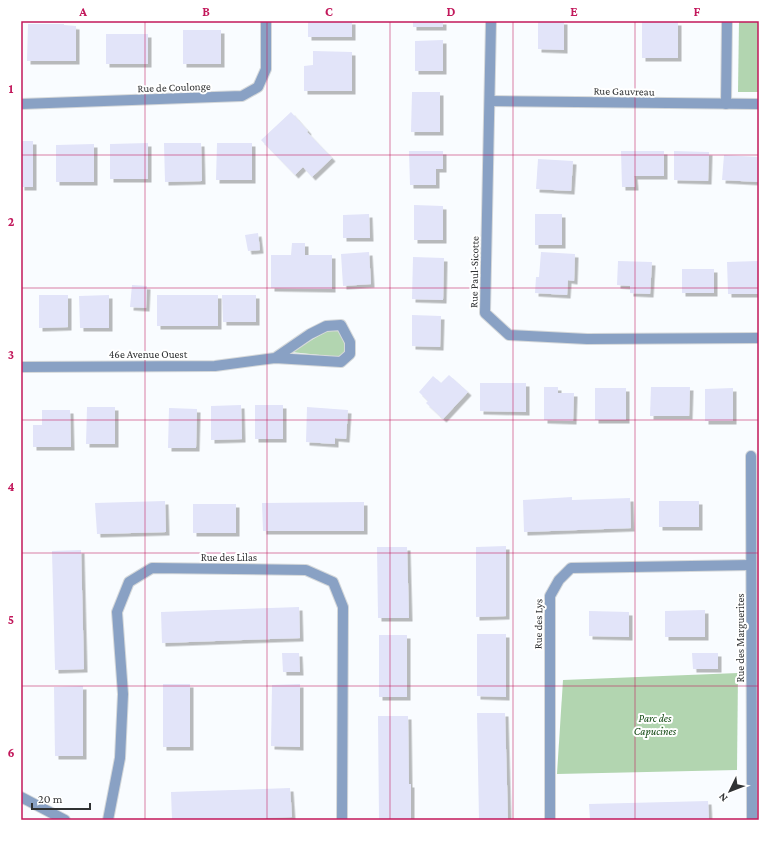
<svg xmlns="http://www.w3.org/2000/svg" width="780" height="841" viewBox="0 0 780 841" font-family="'Crimson Pro',serif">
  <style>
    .green { fill: #b2d5b0 }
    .building { fill: #e2e4f9; filter: url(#shadow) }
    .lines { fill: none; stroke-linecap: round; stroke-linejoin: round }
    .street-casing { stroke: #d5d8da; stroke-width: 12 }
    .street { stroke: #89a1c4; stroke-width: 10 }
    .grid { fill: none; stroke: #c2185b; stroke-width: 1; stroke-opacity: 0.55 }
    .labels { text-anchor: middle; stroke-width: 4; stroke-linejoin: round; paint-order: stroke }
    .street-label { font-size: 11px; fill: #303233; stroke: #fff }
    .park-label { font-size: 11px; font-style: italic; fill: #124812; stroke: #fff }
    .neatline { fill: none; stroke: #c2185b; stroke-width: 1.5 }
    .grid-label { font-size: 13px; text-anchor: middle; font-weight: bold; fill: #c2185b }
  </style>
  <defs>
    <filter id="shadow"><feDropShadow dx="3.5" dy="3.5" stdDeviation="0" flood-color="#0004"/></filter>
  </defs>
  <rect width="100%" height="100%" fill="#f9fcff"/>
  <g class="green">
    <path d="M 739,21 L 759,21 L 759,92 L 738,92 Z"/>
    <path d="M 339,329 L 346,341 L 345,352 L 339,357 L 291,352 L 327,331 Z"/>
    <path d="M 738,673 L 737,770 L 557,774 L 563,680 Z"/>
  </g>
  <g class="building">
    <rect x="308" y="21" width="44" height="16"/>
    <rect x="413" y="21" width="30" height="6"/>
    <path d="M 538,21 L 564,21 L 564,50 L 538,49 Z"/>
    <rect x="642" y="22" width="36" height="36"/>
    <path d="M 28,24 L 64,24 L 64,25 L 76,26 L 76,61 L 27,61 Z"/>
    <rect x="183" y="30" width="38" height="34"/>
    <rect x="106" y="34" width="42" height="30"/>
    <path d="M 443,40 L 443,71 L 415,71 L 415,41 Z"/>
    <path d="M 313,51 L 352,52 L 352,91 L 304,91 L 304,66 L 313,65 Z"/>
    <path d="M 412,92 L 440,92 L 440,132 L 411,132 Z"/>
    <path d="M 291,112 L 308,131 L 307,132 L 332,158 L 312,177 L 303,167 L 295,175 L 261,140 Z"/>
    <rect x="21" y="141" width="12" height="46"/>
    <path d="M 148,143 L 148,179 L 110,179 L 110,144 Z"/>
    <path d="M 164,143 L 201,143 L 202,181 L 165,182 Z"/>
    <path d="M 217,143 L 252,143 L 252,180 L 216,180 Z"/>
    <path d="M 94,144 L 94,182 L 56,182 L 56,145 Z"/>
    <path d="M 409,151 L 443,151 L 443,169 L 436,169 L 436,185 L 410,185 Z"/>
    <path d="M 621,151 L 664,151 L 664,176 L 634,176 L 635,187 L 622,187 Z"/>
    <path d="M 674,151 L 709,152 L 708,181 L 674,180 Z"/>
    <path d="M 724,155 L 759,157 L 759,182 L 722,180 Z"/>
    <path d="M 538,159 L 573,161 L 571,191 L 536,189 Z"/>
    <path d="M 414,205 L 443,206 L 443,240 L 414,240 Z"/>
    <path d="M 369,214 L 370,238 L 343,238 L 343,215 Z"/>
    <rect x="535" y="214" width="27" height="31"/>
    <path d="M 258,233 L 260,250 L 248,251 L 245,235 Z"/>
    <path d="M 292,243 L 305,243 L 305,255 L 332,255 L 332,289 L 271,288 L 271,255 L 291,255 Z"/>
    <path d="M 369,252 L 371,284 L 343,286 L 341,254 Z"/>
    <path d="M 541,252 L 575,254 L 574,281 L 568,280 L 567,295 L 535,293 L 536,277 L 539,277 Z"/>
    <path d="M 413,257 L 444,258 L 443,300 L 412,299 Z"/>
    <path d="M 618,261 L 652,262 L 650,294 L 630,293 L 630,286 L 617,285 Z"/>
    <path d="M 758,261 L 758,294 L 728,294 L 727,262 Z"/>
    <rect x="682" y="269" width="32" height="24"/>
    <path d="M 132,285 L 147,286 L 146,308 L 130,307 Z"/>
    <path d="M 39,295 L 68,295 L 68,327 L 39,328 Z"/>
    <path d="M 109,295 L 109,328 L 80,328 L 79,296 Z"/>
    <rect x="157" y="295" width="61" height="31"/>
    <path d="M 222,295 L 256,295 L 256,322 L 223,322 Z"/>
    <path d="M 412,315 L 441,316 L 440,347 L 412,346 Z"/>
    <path d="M 449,375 L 468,392 L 443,419 L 426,403 L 428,401 L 419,392 L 433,376 L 441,383 Z"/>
    <path d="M 480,383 L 526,383 L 526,412 L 480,411 Z"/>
    <path d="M 544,387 L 558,387 L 558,393 L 574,393 L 573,421 L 544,420 Z"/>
    <path d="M 651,387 L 690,387 L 689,416 L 650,416 Z"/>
    <rect x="595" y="388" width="31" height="32"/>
    <path d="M 733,388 L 733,421 L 705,421 L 705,389 Z"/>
    <path d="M 241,405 L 242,439 L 211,440 L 211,406 Z"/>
    <rect x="255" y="405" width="28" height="34"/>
    <path d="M 87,407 L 115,407 L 115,444 L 86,444 Z"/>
    <path d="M 307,407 L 348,410 L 346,439 L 335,438 L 335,444 L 306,442 Z"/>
    <path d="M 169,408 L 197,409 L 196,448 L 168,448 Z"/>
    <path d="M 42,410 L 70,410 L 71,447 L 33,447 L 33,425 L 42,425 Z"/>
    <path d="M 572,497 L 572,500 L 630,498 L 631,528 L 524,532 L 523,500 Z"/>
    <path d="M 165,501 L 166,532 L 97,534 L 95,503 Z"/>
    <rect x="659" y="501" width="40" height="26"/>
    <path d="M 364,502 L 364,531 L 263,531 L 262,503 Z"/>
    <rect x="193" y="504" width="43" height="29"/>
    <path d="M 506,546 L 506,616 L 476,617 L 476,547 Z"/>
    <path d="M 377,547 L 407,547 L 409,618 L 378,618 Z"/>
    <path d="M 81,550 L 84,669 L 55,670 L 52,551 Z"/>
    <path d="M 299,607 L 300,638 L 162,643 L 161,612 Z"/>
    <path d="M 705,610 L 705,637 L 665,637 L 665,611 Z"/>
    <path d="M 589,611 L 629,612 L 629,637 L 589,636 Z"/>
    <path d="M 477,634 L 506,634 L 506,697 L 477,696 Z"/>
    <rect x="379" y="635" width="28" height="62"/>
    <path d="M 282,653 L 299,653 L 300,672 L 283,672 Z"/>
    <path d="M 692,653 L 718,653 L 718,669 L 693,669 Z"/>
    <rect x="163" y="684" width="27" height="63"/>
    <path d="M 300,684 L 300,747 L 271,746 L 272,685 Z"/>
    <path d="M 83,686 L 83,756 L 55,756 L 54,687 Z"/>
    <path d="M 477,713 L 505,713 L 508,820 L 479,820 Z"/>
    <path d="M 378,716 L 408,716 L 409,784 L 411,784 L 411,820 L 379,820 Z"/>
    <path d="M 290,788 L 292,817 L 217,820 L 172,820 L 171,792 Z"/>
    <path d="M 708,801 L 709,820 L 590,820 L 589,804 Z"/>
  </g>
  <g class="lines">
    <g class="street-casing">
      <g id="street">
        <path d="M 491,21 L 485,313 L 509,335 L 587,339 L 759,338"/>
        <path d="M 490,101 L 759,104"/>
        <path d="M 21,104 L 242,96 L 258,87 L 266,69 L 266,21"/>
        <path d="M 726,104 L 727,21"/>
        <path d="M 21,367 L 215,366 L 275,358 L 341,362 L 350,354 L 350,342 L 341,325 L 326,326 L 310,334 L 275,358"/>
        <path d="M 751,456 L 752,820"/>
        <path d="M 21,797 L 65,820"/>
        <path d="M 108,820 L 120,758 L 123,694 L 117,612 L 129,582 L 152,568 L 306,570 L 333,582 L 343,607 L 342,820"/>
        <path d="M 550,820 L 550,596 L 559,580 L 571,568 L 751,565"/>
      </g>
    </g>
    <use href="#street" class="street"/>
  </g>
  <path class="grid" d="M 145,21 L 145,820M 267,21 L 267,820M 390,21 L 390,820M 513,21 L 513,820M 635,21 L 635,820M 21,155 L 759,155M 21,288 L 759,288M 21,420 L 759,420M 21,553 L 759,553M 21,686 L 759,686"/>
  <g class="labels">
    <g class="street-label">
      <text transform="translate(174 87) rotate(-2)" y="4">Rue de Coulonge</text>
      <text transform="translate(624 91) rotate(1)" y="4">Rue Gauvreau</text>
      <text transform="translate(474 272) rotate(-89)" y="4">Rue Paul-Sicotte</text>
      <text x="148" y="358">46e Avenue Ouest</text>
      <text x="229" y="561">Rue des Lilas</text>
      <text transform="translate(538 624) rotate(-89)" y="4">Rue des Lys</text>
      <text transform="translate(740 638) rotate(-90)" y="4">Rue des Marguerites</text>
    </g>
    <g class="park-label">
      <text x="655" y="722">Parc des<tspan x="655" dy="13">Capucines</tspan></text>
    </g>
  </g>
  <rect width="780" height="841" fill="none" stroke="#ffffff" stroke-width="44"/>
  <g transform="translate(730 791) rotate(227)" stroke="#ffffff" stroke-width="3" paint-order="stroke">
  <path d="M0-3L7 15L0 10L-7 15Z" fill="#303233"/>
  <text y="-6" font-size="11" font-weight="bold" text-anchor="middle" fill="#303233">N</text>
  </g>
  <path d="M32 803v6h58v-6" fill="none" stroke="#303233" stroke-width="2"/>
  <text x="38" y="803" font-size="12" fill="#303233" stroke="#ffffff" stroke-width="3" paint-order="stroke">20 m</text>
  <rect x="22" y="22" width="736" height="797" class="neatline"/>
  <g class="grid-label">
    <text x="83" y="16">A</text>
    <text x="206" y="16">B</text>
    <text x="329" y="16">C</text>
    <text x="451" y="16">D</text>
    <text x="574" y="16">E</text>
    <text x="697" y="16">F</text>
    <text x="11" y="93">1</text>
    <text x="11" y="226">2</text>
    <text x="11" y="359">3</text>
    <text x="11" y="491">4</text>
    <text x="11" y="624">5</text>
    <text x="11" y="757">6</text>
  </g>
</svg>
